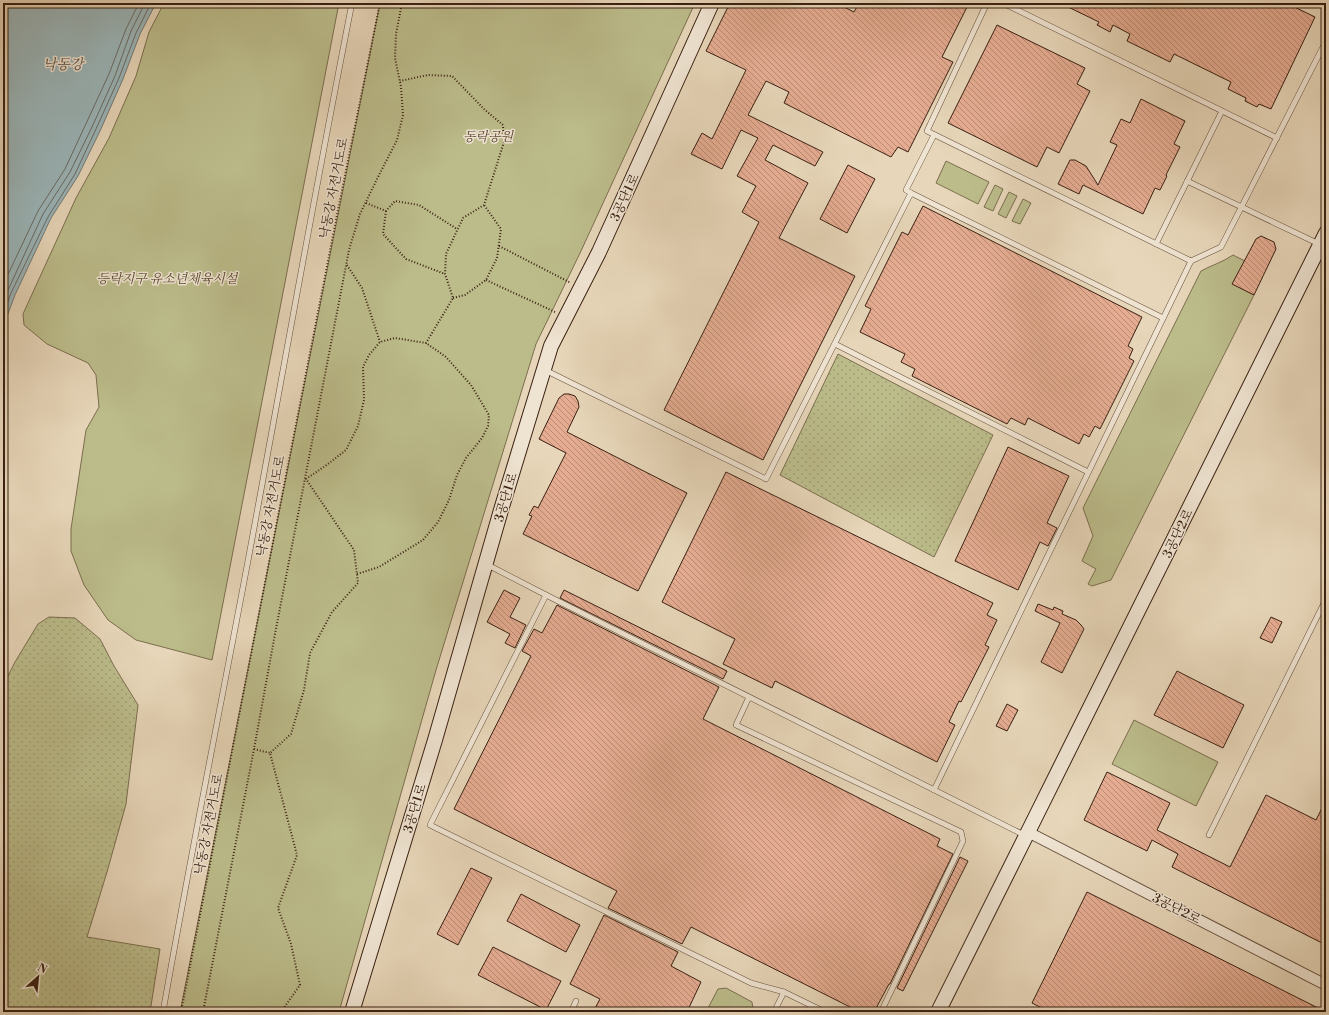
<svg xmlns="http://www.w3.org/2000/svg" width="1329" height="1015" viewBox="0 0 1329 1015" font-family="'Libre Bodoni','Noto Serif KR',serif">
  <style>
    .grass { fill: url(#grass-dots); stroke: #7b6e4e }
    .park { fill: #bcbc8b; stroke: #7b6e4e }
    .water { fill: #9bb6ba; stroke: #747a77 }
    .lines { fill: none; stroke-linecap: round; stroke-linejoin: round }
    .shore { stroke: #6a6b66; stroke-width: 1 }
    .building { fill: url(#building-back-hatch); stroke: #3a2012 }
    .lane-casing { stroke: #654e3c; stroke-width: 6 }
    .street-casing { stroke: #654e3c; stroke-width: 12 }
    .secondary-casing { stroke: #3a2012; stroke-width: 16 }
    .path { stroke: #3a2012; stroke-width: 2; stroke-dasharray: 1 2; stroke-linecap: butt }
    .lane { stroke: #efe4d2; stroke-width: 5 }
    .street { stroke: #efe4d2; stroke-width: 10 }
    .secondary { stroke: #efe4d2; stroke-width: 14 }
    .labels { text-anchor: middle; stroke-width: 3; stroke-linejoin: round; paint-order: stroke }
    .park-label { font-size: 13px; font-style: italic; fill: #5a4730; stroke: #efe4d2 }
    .street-label { font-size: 13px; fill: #3a2012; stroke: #efe4d2 }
    .water-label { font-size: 14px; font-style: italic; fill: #574d44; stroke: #efe4d2 }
  </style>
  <defs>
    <pattern id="grass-dots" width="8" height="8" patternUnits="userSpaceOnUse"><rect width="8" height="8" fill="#bcbc8b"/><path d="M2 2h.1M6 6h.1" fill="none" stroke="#a2a177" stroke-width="1.8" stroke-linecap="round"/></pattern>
    <pattern id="building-back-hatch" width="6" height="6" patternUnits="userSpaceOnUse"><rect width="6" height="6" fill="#e5ac92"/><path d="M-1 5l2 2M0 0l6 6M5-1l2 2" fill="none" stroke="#bb8c76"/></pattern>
  </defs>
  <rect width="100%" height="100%" fill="#e7d6b9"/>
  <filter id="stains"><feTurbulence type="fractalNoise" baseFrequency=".005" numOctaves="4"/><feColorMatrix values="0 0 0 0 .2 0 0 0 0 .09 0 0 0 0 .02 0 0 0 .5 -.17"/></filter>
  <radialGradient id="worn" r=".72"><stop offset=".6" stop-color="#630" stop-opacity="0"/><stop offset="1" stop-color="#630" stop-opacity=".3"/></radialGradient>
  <g class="grass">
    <path d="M 838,354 L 993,435 L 934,557 L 780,475 Z"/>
    <path d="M 49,617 L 75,618 L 100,639 L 114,666 L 138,705 L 126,804 L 107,872 L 87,937 L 160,949 L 150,1012 L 3,1012 L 3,686 L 15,662 L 38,624 Z"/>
  </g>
  <g class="park">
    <path d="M 164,3 L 339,3 L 212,660 L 136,640 L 108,620 L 84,585 L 71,551 L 71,529 L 86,430 L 99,407 L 96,375 L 88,363 L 47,344 L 24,325 L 23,314 L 76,198 L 109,138 L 136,76 L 149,32 Z"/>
    <path d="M 380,3 L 695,3 L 581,251 L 536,344 L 436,670 L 339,1012 L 180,1012 Z"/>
    <path d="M 946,161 L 989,182 L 978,204 L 936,183 Z"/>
    <path d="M 995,185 L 1003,189 L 993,211 L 984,207 Z"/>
    <path d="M 1009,192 L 1017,196 L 1006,218 L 998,214 Z"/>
    <path d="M 1023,199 L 1031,203 L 1020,224 L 1012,221 Z"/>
    <path d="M 1233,255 L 1245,261 L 1233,284 L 1254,295 L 1111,580 L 1092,586 L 1088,584 L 1096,569 L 1082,561 L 1093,536 L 1083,508 L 1201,271 C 1212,265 1223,262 1233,255 Z"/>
    <path d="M 1134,720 L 1218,762 L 1196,806 L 1112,764 Z"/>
    <path d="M 726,988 L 752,1002 L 753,1010 L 752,1012 L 706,1012 L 718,989 Z"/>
  </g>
  <path class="water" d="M 3,3 L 156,3 L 140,34 L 123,79 L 100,131 L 78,176 L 51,218 L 15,295 L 3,327 Z"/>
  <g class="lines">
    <g class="shore">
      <path d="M 3,285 L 38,211 L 65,169 L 109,74 L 126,29 L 139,3"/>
      <path d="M 3,301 L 43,214 L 70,172 L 92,127 L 115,76 L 131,31 L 145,3"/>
      <path d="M 3,315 L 11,293 L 48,217 L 75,174 L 96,129 L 119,78 L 136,33 L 151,3"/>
    </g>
  </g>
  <g class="building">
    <path d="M 730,3 L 836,3 L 854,12 L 859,3 L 959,3 L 967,7 L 942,57 L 953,62 L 908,152 L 898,147 L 891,157 L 784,103 L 789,92 L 766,81 L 748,115 L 823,152 L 815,166 L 773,145 L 765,160 L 808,183 L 779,238 L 855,276 L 763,460 L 664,410 L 759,222 L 742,212 L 756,186 L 737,176 L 758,138 L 741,130 L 722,169 L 691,154 L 702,133 L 712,139 L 746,70 L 706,51 Z"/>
    <path d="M 1060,3 L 1286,3 L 1315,17 L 1271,109 L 1259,104 L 1257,107 L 1245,101 L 1246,98 L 1228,89 L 1231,82 L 1174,54 L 1170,62 L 1127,41 L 1130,34 L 1113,25 L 1110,32 L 1097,25 L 1099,22 Z"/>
    <path d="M 997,25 L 1085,68 L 1077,84 L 1090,91 L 1059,153 L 1047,147 L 1037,167 L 948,123 Z"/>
    <path d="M 1141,99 L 1185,121 L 1174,144 L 1180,147 L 1166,175 L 1167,176 L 1160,190 L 1155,188 L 1143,214 L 1083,185 L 1079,194 L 1058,184 L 1070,160 L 1075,160 L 1086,166 L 1098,185 L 1117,145 L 1110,142 L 1121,119 L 1130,123 Z"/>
    <path d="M 848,165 L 875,179 L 847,233 L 820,219 Z"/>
    <path d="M 923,206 L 1142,317 L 1128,346 L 1133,349 L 1129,358 L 1134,361 L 1100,429 L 1095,426 L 1089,437 L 1084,434 L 1079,444 L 1028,418 L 1025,425 L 1011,418 L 1007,424 L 912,376 L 915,369 L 901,362 L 905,354 L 860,332 L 871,309 L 865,306 L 902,232 L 908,235 Z"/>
    <path d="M 1261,236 L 1274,242 L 1276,249 L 1254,295 L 1232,284 L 1256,239 Z"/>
    <path d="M 564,394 L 569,394 L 575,396 L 578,401 L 579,407 L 567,432 L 687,493 L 638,591 L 523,534 L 532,516 L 529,515 L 534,506 L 538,508 L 566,453 L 539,439 L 559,398 Z"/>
    <path d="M 1008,447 L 1069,476 L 1047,523 L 1057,528 L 1048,546 L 1040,542 L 1018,590 L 955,561 Z"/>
    <path d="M 726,472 L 993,603 L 987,615 L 997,620 L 985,645 L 989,647 L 961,702 L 959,701 L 949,722 L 955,725 L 937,762 L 775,681 L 772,688 L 723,664 L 735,639 L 662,602 Z"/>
    <path d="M 504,590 L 520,598 L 510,617 L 526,625 L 515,648 L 505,643 L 510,634 L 487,622 Z"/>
    <path d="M 564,590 L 727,671 L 723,679 L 560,598 Z"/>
    <path d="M 1038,604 L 1053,610 L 1054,607 L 1063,611 L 1062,614 L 1076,620 L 1081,625 L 1084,629 L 1062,673 L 1041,662 L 1060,623 L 1035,611 Z"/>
    <path d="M 557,605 L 719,687 L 703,719 L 940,839 L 937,846 L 953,854 L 890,984 L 889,984 L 874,1012 L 860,1012 L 691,927 L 682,944 L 608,908 L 617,891 L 454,809 L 531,656 L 522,651 L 534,629 L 542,633 Z"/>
    <path d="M 1271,617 L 1282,622 L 1272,643 L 1260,638 Z"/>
    <path d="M 1177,671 L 1244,705 L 1223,748 L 1154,715 Z"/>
    <path d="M 1007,704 L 1018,710 L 1007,731 L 996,726 Z"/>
    <path d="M 1107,772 L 1170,803 L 1157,830 L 1230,867 L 1266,795 L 1316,820 L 1326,800 L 1326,945 L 1172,867 L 1178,854 L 1152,840 L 1147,851 L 1084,820 Z"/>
    <path d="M 960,857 L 968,861 L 903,991 L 897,988 Z"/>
    <path d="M 471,868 L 492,878 L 458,945 L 437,934 Z"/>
    <path d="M 1087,892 L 1326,1012 L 1050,1012 L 1032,1003 Z"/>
    <path d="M 521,894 L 580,925 L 566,952 L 507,921 Z"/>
    <path d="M 604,915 L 678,952 L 671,966 L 701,982 L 687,1012 L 593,1012 L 600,999 L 570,984 Z"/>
    <path d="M 493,947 L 561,981 L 546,1010 L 478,975 Z"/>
  </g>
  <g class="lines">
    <g class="lane-casing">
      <g id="lane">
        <path d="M 987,3 L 927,131 L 1191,261"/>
        <path d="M 1003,3 L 1277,138"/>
        <path d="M 1187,181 L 1319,244"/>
        <path d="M 911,193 L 1163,318"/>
        <path d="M 1156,244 L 1222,111"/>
        <path d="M 835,344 L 1088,472"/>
        <path d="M 545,370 L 766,479 L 911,193 L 906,190 L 934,135"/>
        <path d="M 486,564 L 546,595 L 1026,836"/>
        <path d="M 546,595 L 430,825 L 751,983 L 784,992 L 825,1012"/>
        <path d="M 749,697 L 736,725 L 961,832 L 963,841 L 881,1012"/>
        <path d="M 934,790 L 1191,261 L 1221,247 L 1326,41"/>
        <path d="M 1209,835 L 1326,599"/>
        <path d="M 163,1012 C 189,863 219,715 247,566 C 282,378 315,190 352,3"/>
        <path d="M 571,1012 L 576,1001"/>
        <path d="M 774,1012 L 784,992"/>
      </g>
    </g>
    <g class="street-casing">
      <path id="street" d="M 1028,832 L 1326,985"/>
    </g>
    <g class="secondary-casing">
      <g id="secondary">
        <path d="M 352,1012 L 435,740 L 501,510 L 551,346 L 599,252 L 712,3"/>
        <path d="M 938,1012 L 1028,832 L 1326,233"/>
      </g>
    </g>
    <g class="path">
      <path d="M 366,203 L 386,211 L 395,201 L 419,205 L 457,229"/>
      <path d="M 386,211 L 383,234 L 406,259 L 445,274"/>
      <path d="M 499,246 L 571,283"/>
      <path d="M 347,265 L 362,288 L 380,342"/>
      <path d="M 486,280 L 555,312"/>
      <path d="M 453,298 L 465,295 L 486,280 L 497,258 L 501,229 L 484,205"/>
      <path d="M 357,574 L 379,567 L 423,540 L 438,522 L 449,500 L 457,475 L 466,458 L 482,438 L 488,426 L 489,415 L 471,385 L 446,357 L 426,343"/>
      <path d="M 254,749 L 270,753"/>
      <path d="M 181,1012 L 337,215 L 380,3"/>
      <path d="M 203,1012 L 254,749 L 275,634 L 349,250 L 360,214 L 379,175 L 397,140 L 403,115 L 401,87 L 395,58 L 396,34 L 402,3"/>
      <path d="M 281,1012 L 300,985 L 291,944 L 278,908 L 297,855 L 270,753 L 291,734 L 304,690 L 310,653 L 332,612 L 358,583 L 354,550 L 306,479 L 328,464 L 346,450 L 358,426 L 364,400 L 363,367 L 369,355 L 380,342 L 395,338 L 426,343 L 453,298 L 445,274 L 446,254 L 463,218 L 484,205 L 504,142 L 503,125 L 485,110 L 452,76 L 428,75 L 400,81"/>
    </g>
    <use href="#lane" class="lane"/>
    <use href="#street" class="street"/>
    <use href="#secondary" class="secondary"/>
  </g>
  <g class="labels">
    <g class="park-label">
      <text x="488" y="141">동락공원</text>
      <text x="167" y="283">등락지구 유소년체육시설</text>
    </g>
    <g class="street-label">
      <text transform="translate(333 188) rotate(-79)" y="5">낙동강 자전거도로</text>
      <text transform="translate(624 197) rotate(-65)" y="5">3공단1로</text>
      <text transform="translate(505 497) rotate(-73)" y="5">3공단1로</text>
      <text transform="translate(270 506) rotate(-79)" y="5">낙동강 자전거도로</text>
      <text transform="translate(1177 533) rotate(-64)" y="5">3공단2로</text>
      <text transform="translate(414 808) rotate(-73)" y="5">3공단1로</text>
      <text transform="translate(208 824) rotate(-79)" y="5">낙동강 자전거도로</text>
      <text transform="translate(1177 908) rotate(27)" y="5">3공단2로</text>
    </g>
    <g class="water-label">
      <text x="63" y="69">낙동강</text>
    </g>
  </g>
  <rect width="1329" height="1015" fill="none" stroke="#e7d6b9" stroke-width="16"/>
  <rect x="4" y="4" width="1321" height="1007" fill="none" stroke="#3a2012" stroke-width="2"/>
  <rect x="8" y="8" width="1313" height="999" fill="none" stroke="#3a2012"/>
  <g transform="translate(38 977) rotate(27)" stroke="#efe4d2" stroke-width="3" paint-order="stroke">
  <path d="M0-3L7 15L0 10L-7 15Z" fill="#3a2012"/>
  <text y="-6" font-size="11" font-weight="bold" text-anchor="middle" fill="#3a2012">N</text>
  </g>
  <rect width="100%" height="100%" filter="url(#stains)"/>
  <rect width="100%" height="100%" fill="url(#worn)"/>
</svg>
